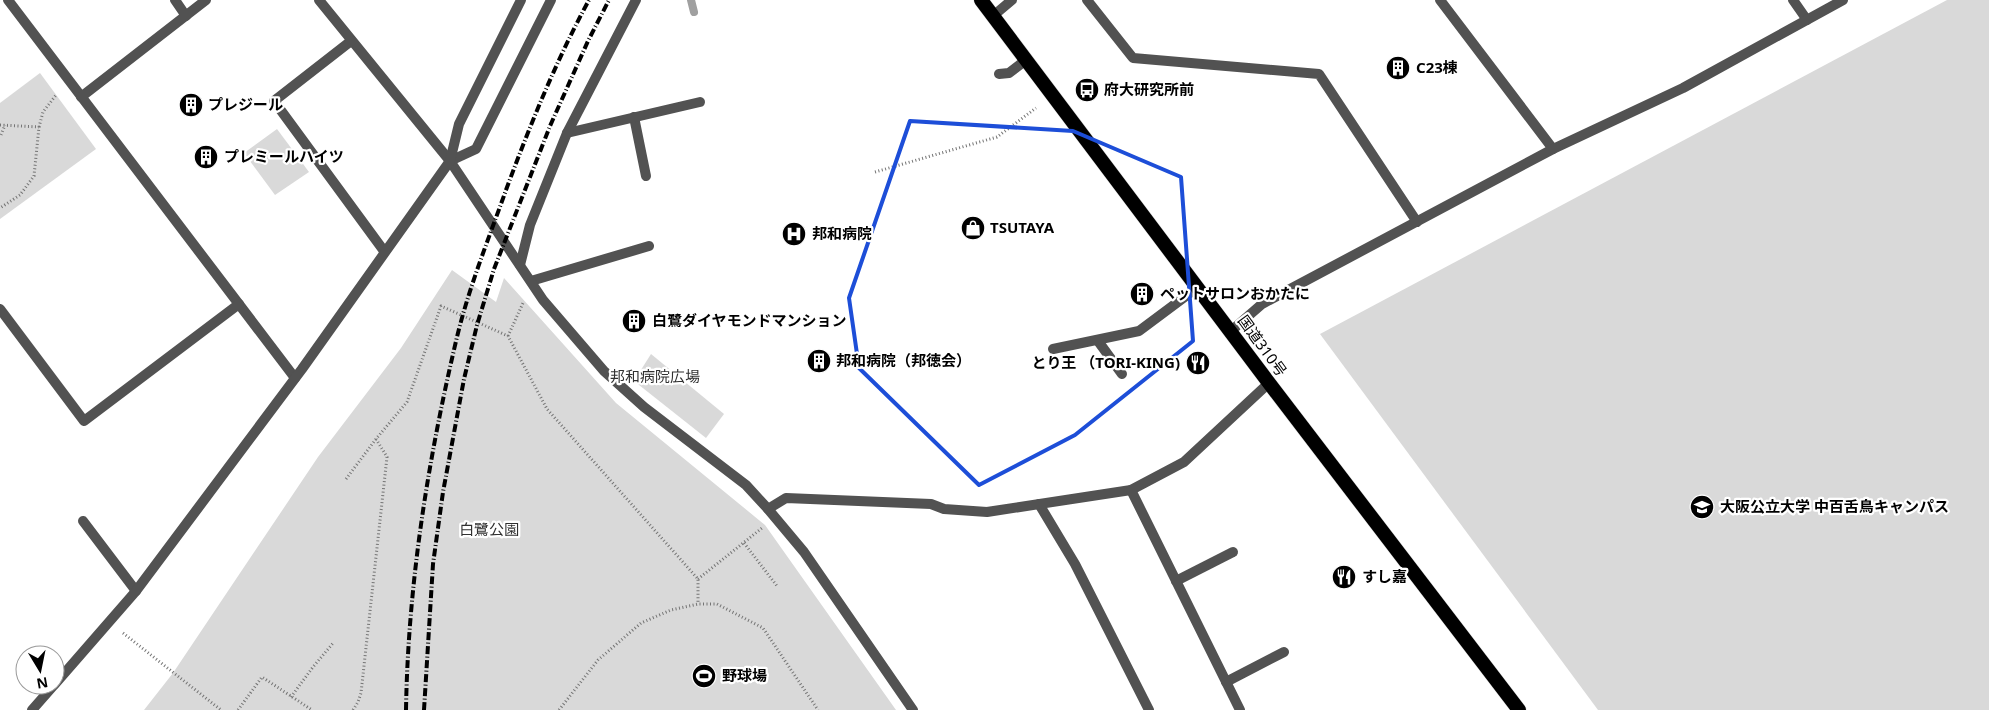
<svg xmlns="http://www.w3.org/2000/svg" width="1989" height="710" viewBox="0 0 1989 710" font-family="'Noto Sans','Noto Sans JP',sans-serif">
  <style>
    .green { fill: #d9d9d9 }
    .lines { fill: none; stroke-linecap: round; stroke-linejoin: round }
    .stream { stroke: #a0a0a0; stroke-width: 8 }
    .trunk-casing { stroke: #dbdbdb; stroke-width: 15 }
    .path { stroke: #747474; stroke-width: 3; stroke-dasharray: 1 2.5; stroke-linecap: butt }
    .service { stroke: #525252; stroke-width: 10 }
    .minor { stroke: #525252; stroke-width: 10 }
    .tertiary { stroke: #525252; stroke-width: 10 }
    .trunk { stroke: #000; stroke-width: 14 }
    .rail { stroke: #000; stroke-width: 4; stroke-dasharray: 8 2.5 1 2.5; stroke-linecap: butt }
    .marked { fill: none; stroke: #1d4ed8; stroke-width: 4; stroke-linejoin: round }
    .labels { text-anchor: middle; stroke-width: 4.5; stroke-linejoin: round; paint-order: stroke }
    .poi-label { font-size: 15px; font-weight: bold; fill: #000; stroke: #fff; text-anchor: start }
    .street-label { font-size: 15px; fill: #000; stroke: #fff }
    .park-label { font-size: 15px; fill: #303030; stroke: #fff }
  </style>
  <rect width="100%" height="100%" fill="#fff"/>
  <g class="green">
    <path d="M 1947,0 L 1989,0 L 1989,710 L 1598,710 L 1320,334 Z"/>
    <path d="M 40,73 L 96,149 L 0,219 L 0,103 Z"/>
    <path d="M 277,129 L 309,172 L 275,195 L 244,153 Z"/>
    <path d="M 452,270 L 496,302 L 504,278 L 616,403 L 765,525 L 896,710 L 144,710 L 173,673 L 318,457 L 401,348 Z"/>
    <path d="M 651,354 L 724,414 L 706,438 L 634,381 Z"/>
  </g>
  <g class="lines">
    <path class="stream" d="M 691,0 L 694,12"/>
    <g class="trunk-casing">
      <path id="trunk" d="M 981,0 L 1269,383 L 1519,710"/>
    </g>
    <g class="path">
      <path d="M 0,125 L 39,127 L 34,176 L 20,195 L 0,208"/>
      <path d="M 39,127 L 43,112 L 56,95"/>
      <path d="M 1,135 L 5,125"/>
      <path d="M 875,172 L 997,137 L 1036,108"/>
      <path d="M 508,336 L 523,303"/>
      <path d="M 346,479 L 376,439 L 407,402 L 441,306 L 508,336 L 547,409 L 698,579 L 698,604"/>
      <path d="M 744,543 L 777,586"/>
      <path d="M 698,579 L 762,528"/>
      <path d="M 123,633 L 221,710"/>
      <path d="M 291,697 L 313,667 L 334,642"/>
      <path d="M 238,710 L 262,677 L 312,710"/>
      <path d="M 353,710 L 358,702 L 361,693 L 387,457 L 376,439"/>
      <path d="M 559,710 L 598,660 L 641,623 L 671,610 L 698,604 L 717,604 L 763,628 L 818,710"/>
    </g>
    <g class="service">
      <path d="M 1087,0 L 1133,58 L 1319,74 L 1417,222"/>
      <path d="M 1440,0 L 1553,149"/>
      <path d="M 1793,0 L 1807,20"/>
      <path d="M 993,16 L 1012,0"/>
      <path d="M 999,74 L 1009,73 L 1026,60"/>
      <path d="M 634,117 L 646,176"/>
      <path d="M 567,133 L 700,102"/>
      <path d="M 531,281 L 649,246"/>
      <path d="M 1231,331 L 1262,304 L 1553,149 L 1683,88 L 1843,0"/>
      <path d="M 1098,341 L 1122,374"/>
      <path d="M 1053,349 L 1139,331 L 1198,287"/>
      <path d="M 1176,581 L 1233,552"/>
      <path d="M 1226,682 L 1284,652"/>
    </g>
    <g class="minor">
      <path d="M 8,0 L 295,378"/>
      <path d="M 175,0 L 186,16"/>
      <path d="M 319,0 L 450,161 L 543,300 L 604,371 L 644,407 L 746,485 L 768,509 L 804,552 L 913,710"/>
      <path d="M 351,41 L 274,101 L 384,251"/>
      <path d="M 81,97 L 206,0"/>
      <path d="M 450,161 L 476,149 L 551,0"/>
      <path d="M 520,265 L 530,225 L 567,133 L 636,0"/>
      <path d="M 0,309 L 84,421 L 239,304"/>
      <path d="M 1039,504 L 1075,564 L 1149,710"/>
      <path d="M 768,509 L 786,498 L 931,504 L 944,509 L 987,512 L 1131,490"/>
      <path d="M 83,521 L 136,591"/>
      <path d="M 1240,710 L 1131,490 L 1184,462 L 1269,383"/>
    </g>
    <g class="tertiary">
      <path d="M 55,684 L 136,591 L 302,369 L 450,161 L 459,124 L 521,0"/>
      <path d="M 32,710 L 54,685"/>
    </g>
    <use href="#trunk" class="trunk"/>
    <g class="rail">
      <path d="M 406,710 C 408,584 428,459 457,337 C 469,287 489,238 506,190 C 530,125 556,61 589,0"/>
      <path d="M 424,710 L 433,564 L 443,492 L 464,379 L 477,325 L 494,269 L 550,126 L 588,41 L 609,0"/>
    </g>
  </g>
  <path class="marked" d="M 910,121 L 1073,131 L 1181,177 L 1193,341 L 1075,435 L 979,485 L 859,368 L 849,298 Z"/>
  <defs>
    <g id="building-disc" transform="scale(1.25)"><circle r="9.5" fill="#000" stroke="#fff"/><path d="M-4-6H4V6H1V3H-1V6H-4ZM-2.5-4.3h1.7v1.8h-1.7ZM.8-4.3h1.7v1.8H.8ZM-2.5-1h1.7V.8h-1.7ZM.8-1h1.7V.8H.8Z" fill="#fff"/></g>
    <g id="bus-disc" transform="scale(1.25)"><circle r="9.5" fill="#000" stroke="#fff"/><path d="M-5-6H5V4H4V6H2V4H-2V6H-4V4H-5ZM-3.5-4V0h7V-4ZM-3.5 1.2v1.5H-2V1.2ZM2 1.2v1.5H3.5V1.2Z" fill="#fff"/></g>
    <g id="shop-disc" transform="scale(1.25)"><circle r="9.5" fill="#000" stroke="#fff"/><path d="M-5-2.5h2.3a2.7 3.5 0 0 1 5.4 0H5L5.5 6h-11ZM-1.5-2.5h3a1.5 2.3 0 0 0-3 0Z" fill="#fff"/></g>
    <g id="hospital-disc" transform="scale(1.25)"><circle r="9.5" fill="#000" stroke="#fff"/><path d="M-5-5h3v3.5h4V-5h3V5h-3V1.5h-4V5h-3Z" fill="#fff"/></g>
    <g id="restaurant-disc" transform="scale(1.25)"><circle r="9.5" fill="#000" stroke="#fff"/><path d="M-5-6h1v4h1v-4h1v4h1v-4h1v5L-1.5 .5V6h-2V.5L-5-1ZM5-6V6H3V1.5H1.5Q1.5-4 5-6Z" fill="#fff"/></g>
    <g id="university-disc" transform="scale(1.25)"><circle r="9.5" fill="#000" stroke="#fff"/><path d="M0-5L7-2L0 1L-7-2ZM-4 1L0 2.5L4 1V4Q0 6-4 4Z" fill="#fff"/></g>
    <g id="stadium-disc" transform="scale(1.25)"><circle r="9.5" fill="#000" stroke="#fff"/><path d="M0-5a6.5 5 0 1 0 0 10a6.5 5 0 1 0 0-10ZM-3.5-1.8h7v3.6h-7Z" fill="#fff"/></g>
  </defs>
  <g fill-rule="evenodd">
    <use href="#building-disc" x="1398" y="68"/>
    <use href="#bus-disc" x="1087" y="90"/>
    <use href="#building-disc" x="191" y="105"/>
    <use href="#building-disc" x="206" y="157"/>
    <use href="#shop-disc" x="973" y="228"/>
    <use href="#hospital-disc" x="794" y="234"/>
    <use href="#building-disc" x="1142" y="294"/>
    <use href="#building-disc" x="634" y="321"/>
    <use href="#building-disc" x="819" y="361"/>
    <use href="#restaurant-disc" x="1198" y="363"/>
    <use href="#university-disc" x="1702" y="507"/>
    <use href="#restaurant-disc" x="1344" y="577"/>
    <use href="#stadium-disc" x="704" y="676"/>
  </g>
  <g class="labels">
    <g class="poi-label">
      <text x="1416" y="73">C23棟</text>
      <text x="1104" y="95">府大研究所前</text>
      <text x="208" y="110">プレジール</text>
      <text x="224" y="162">プレミールハイツ</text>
      <text x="990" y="233">TSUTAYA</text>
      <text x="812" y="239">邦和病院</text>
      <text x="1160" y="299">ペットサロンおかたに</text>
      <text x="652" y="326">白鷺ダイヤモンドマンション</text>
      <text x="836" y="366">邦和病院（邦徳会）</text>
      <text x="1180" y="368" text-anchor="end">とり王 （TORI-KING)</text>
      <text x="1720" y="512">大阪公立大学 中百舌鳥キャンパス</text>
      <text x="1362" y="582">すし嘉</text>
      <text x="722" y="681">野球場</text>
    </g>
    <g class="street-label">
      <text transform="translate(1262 346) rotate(54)" y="5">国道310号</text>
    </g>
    <g class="park-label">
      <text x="655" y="382">邦和病院広場</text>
      <text x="489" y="535">白鷺公園</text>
    </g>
  </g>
  <g transform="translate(40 670) rotate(170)"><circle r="24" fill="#ffffff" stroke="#999999"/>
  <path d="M0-4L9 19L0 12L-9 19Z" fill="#000000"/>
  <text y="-8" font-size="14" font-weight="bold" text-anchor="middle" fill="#000000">N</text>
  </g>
</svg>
